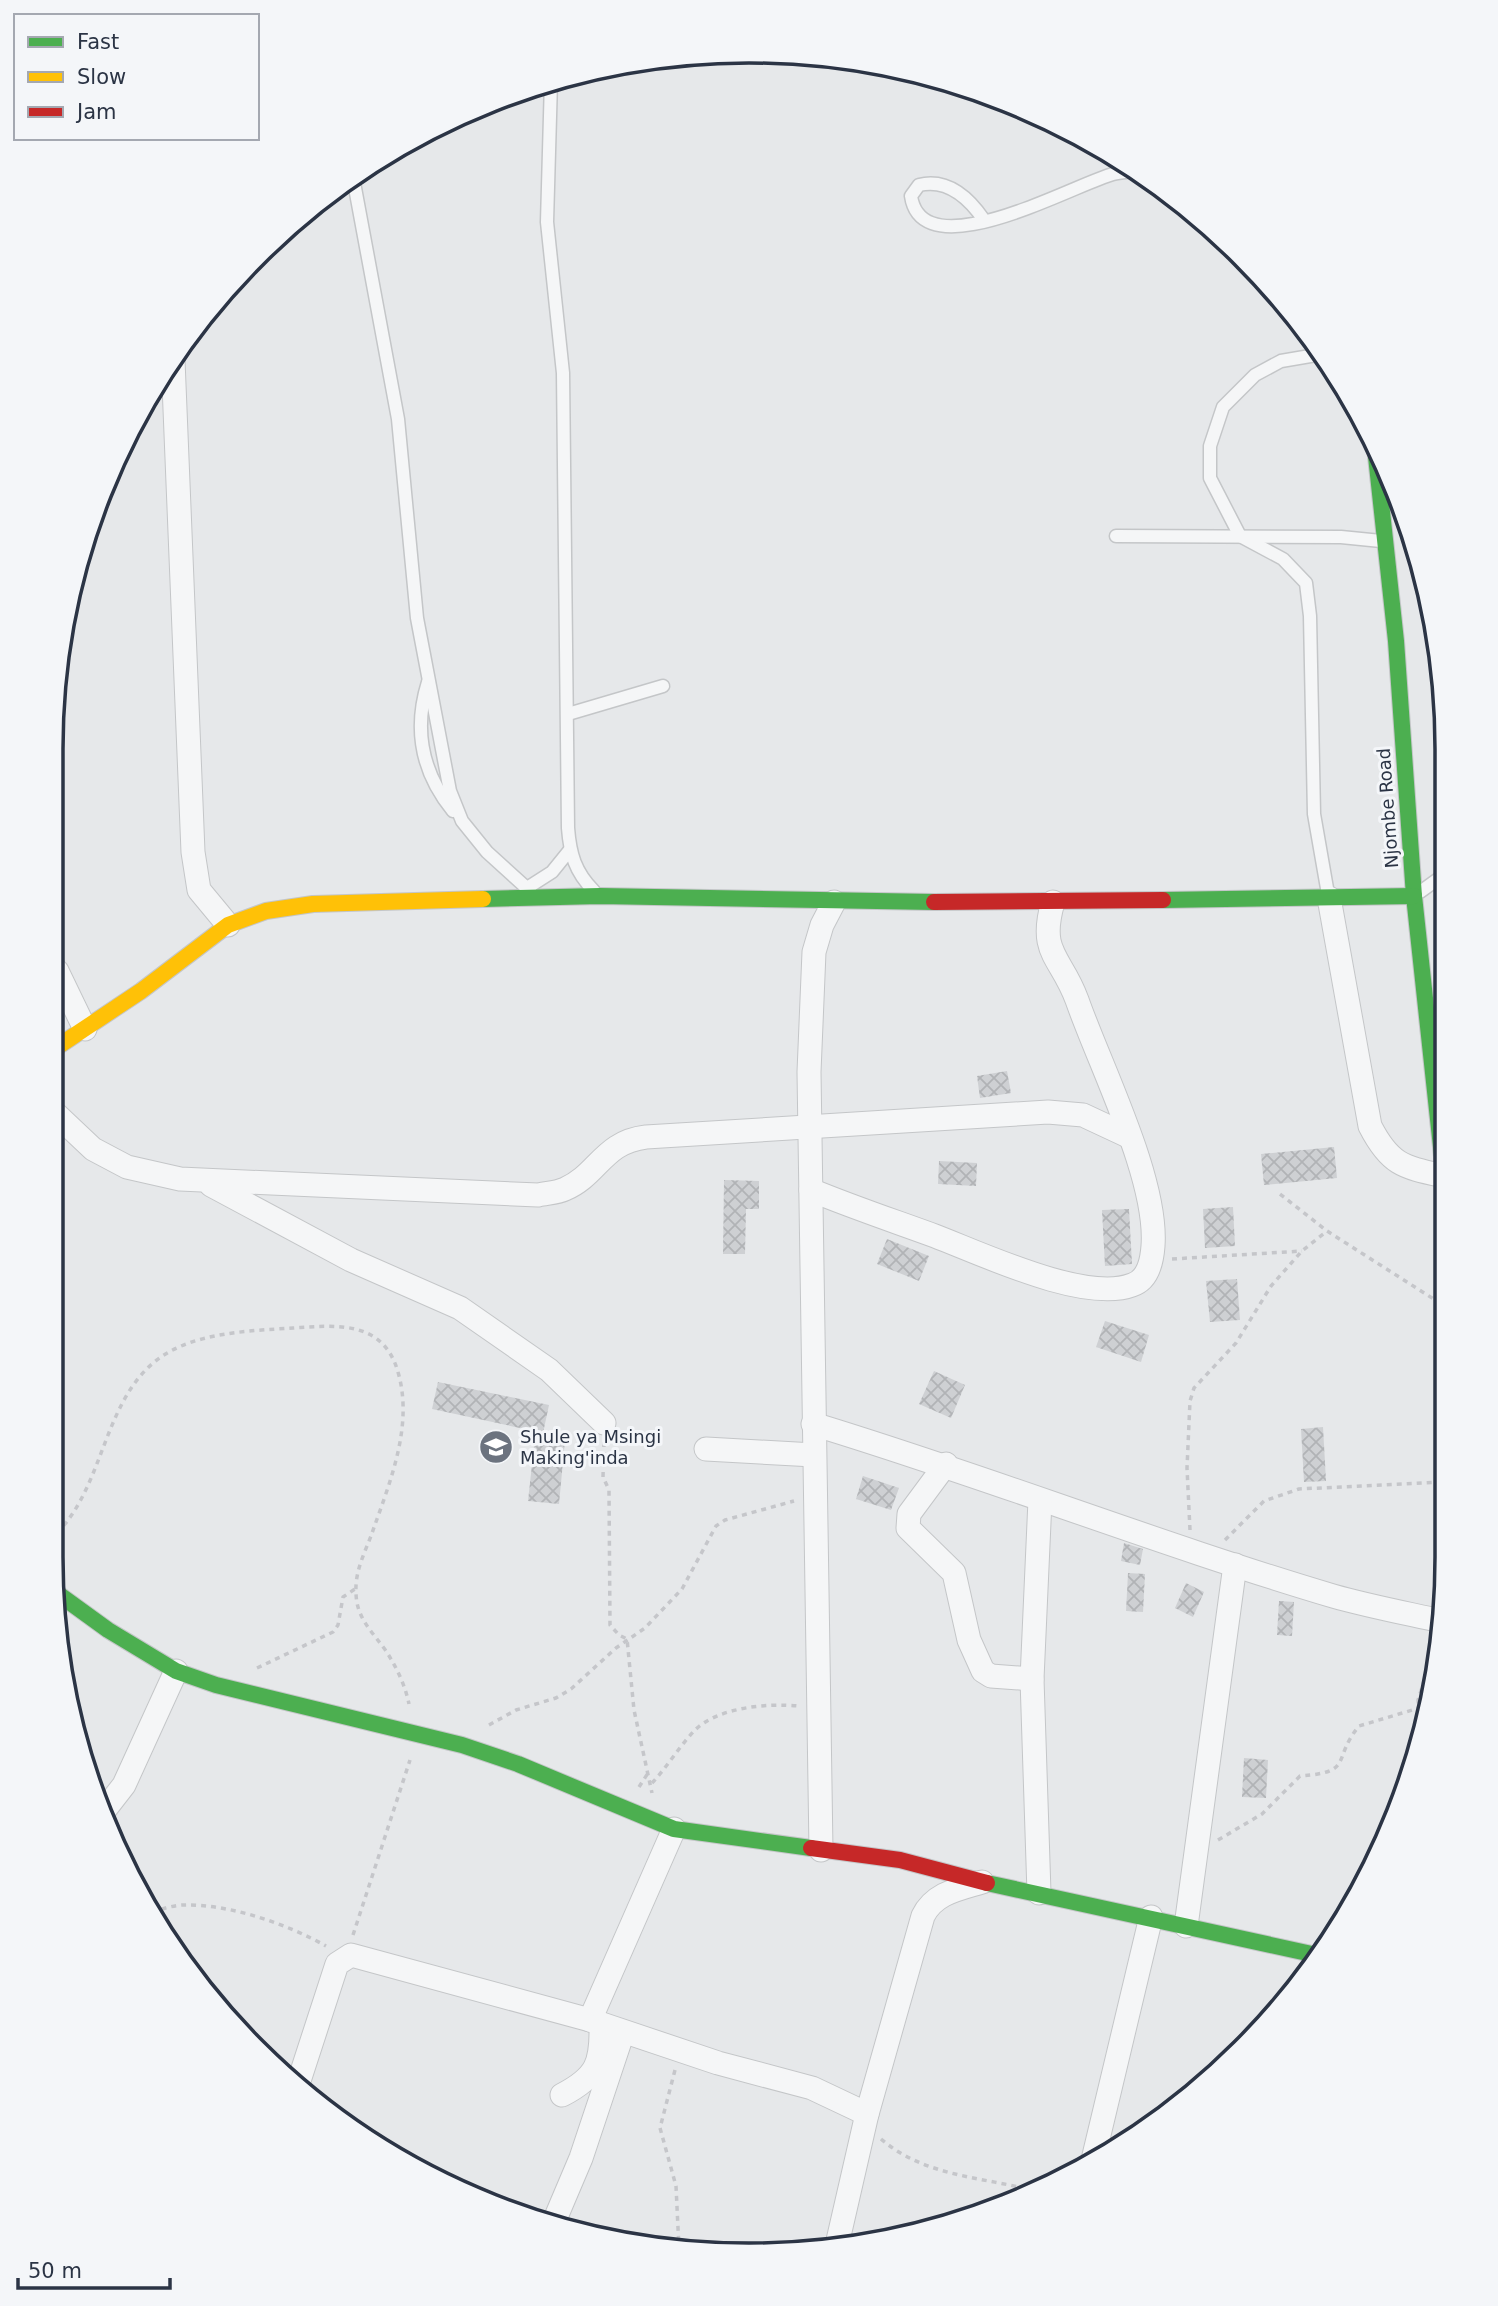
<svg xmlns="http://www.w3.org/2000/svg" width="1498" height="2306" viewBox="0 0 1498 2306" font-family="'DejaVu Sans',sans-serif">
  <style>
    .building { fill: url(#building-cross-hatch) }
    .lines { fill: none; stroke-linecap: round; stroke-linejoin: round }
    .lane-casing { stroke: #c4c6c8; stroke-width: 15 }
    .street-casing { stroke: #c4c6c8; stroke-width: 25 }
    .fast-casing { stroke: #c4c6c8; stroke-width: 18 }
    .slow-casing { stroke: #c4c6c8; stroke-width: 18 }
    .jam-casing { stroke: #c4c6c8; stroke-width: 18 }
    .path { stroke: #c5c6ca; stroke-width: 3.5; stroke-dasharray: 5 5; stroke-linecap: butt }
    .lane { stroke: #f5f6f7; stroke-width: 12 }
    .street { stroke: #f5f6f7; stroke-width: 23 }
    .fast { stroke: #4caf50; stroke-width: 16 }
    .slow { stroke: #ffc107; stroke-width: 16 }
    .jam { stroke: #c62828; stroke-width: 16 }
    .labels { text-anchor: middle; stroke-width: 6; stroke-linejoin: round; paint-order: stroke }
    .street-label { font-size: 18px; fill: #2b3445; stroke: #f4f6f9 }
    .poi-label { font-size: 18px; fill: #2b3445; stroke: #f4f6f9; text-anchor: start }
    .rim { fill: none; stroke: #2b3445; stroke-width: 3.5 }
  </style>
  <defs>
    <pattern id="building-cross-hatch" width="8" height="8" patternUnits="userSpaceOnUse" patternTransform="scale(1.75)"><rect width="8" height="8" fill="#ced0d3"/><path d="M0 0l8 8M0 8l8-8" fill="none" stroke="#b1b3b6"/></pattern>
  </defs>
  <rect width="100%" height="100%" fill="#e6e8ea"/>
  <g class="building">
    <path d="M 1007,1071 L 1011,1093 L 980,1098 L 977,1076 Z"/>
    <path d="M 1334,1147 L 1337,1178 L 1264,1185 L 1261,1154 Z"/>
    <path d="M 939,1161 L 977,1163 L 976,1186 L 938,1184 Z"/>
    <path d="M 724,1180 L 759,1181 L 759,1209 L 746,1209 L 745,1254 L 723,1254 Z"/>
    <path d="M 1233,1207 L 1235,1246 L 1205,1248 L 1203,1209 Z"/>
    <path d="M 1129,1209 L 1132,1264 L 1105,1266 L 1102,1210 Z"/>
    <path d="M 887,1239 L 929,1256 L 919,1281 L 877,1264 Z"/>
    <path d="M 1237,1279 L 1240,1320 L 1210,1322 L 1206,1281 Z"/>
    <path d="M 1105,1321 L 1149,1335 L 1141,1362 L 1096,1347 Z"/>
    <path d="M 934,1371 L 965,1385 L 951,1418 L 919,1404 Z"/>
    <path d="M 438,1382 L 549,1405 L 543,1433 L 432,1409 Z"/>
    <path d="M 1323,1427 L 1326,1481 L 1304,1482 L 1301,1429 Z"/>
    <path d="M 535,1437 L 565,1440 L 559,1504 L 528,1501 Z"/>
    <path d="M 863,1476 L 899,1488 L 891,1510 L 856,1499 Z"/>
    <path d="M 1124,1543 L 1143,1549 L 1140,1565 L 1121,1561 Z"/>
    <path d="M 1128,1573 L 1145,1574 L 1143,1612 L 1126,1611 Z"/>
    <path d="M 1186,1583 L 1204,1592 L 1193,1617 L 1175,1608 Z"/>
    <path d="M 1279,1601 L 1294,1602 L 1292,1636 L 1277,1635 Z"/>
    <path d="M 1244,1758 L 1268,1760 L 1266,1798 L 1242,1797 Z"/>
  </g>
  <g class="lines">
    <g class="lane-casing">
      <g id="lane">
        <path d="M 551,81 L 547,222 L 563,373 L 568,828 C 570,854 575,872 594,891"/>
        <path d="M 353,177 L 398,419 L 417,618 L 450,791 L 462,821 L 487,852 L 530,891"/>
        <path d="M 984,220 C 969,198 948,178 919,185 L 911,196 C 922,271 1075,184 1113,174 C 1120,172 1128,172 1135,171"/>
        <path d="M 1322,354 L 1281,361 L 1255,375 L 1223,407 L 1210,446 L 1210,478 L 1240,536 L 1283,559 L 1306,583 L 1310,616 L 1314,814 L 1328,894"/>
        <path d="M 1116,536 L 1341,537 L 1381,541"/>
        <path d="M 428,682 C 413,730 422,773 453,811"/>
        <path d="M 568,714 L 663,686"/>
        <path d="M 527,888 L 552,872 L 569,851"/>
        <path d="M 1420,892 L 1445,874"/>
      </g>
    </g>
    <g class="street-casing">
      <g id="street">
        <path d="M 173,360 L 193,852 L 199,890 L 228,925"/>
        <path d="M 1329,898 L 1370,1126 C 1390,1165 1403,1167 1444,1176"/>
        <path d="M 57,971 L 85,1029"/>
        <path d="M 57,1115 L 93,1149 L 127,1167 L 180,1179 L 538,1195 C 546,1193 557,1193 565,1189 C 598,1175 603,1142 646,1137 L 1048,1112 L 1083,1115 L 1128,1136"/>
        <path d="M 211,1185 L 351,1260 L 460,1308 L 549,1370 L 604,1423"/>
        <path d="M 811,1190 C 852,1207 894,1221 935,1236 C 982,1254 1085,1303 1132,1285 C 1148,1280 1152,1260 1153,1246 C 1158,1179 1100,1066 1077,1000 C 1061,956 1038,954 1053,902"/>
        <path d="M 813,1424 C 988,1477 1158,1544 1333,1596 C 1368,1606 1405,1613 1441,1621"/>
        <path d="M 706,1449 L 814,1455"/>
        <path d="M 946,1464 L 909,1514 L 908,1528 L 954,1573 L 969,1640 L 983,1671 L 991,1676 L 1032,1679"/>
        <path d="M 103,1812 L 124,1785 L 176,1671"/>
        <path d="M 821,1850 L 809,1072 L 814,952 L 822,925 L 834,902"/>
        <path d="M 1039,1893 L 1032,1679 L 1040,1500"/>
        <path d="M 1186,1926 L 1235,1565"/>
        <path d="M 590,2020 L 674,1829"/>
        <path d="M 297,2087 L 337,1964 L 351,1955 L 590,2020 L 718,2063 L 812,2088 L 867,2114"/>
        <path d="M 562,2095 C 597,2077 602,2063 601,2024"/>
        <path d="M 1092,2164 L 1151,1917"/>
        <path d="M 553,2224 L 581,2158 L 623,2032"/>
        <path d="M 836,2249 L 867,2114 L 923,1916 C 934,1893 959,1889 982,1882"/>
      </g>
    </g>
    <g class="fast-casing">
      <g id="fast">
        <path d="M 1374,438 L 1396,641 L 1414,896 L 1444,1175"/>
        <path d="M 483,899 L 600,896 L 934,902"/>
        <path d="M 1163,900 L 1414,896"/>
        <path d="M 57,1593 L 108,1630 L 176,1671 L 216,1685 L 462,1745 L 518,1764 L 674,1829 L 811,1848"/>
        <path d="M 987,1883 L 1321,1956"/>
      </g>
    </g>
    <g class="slow-casing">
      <path id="slow" d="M 57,1047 L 141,991 L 228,925 L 266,911 L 313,904 L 483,899"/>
    </g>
    <g class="jam-casing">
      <g id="jam">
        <path d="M 934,902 L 1163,900"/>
        <path d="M 811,1848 L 900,1860 L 987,1883"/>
      </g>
    </g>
    <g class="path">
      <path d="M 1280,1194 L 1327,1231 L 1443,1305"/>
      <path d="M 1172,1259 L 1302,1251"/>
      <path d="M 604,1442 L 603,1477 L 609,1490 L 610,1625 L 619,1635 L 627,1639 L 634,1710 L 652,1793"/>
      <path d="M 1190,1530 L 1187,1468 L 1190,1401 L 1194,1388 L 1236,1343 L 1271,1286 L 1302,1251 L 1327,1231"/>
      <path d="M 57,1533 C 103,1486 103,1407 152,1364 C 188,1332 248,1331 293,1328 C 337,1325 383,1320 398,1372 C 414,1427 389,1484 371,1536 C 364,1554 355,1572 356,1592 C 356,1618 372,1631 386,1651 C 397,1668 405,1685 409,1704"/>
      <path d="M 1225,1540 L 1264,1501 L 1299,1489 L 1442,1482"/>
      <path d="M 257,1668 L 333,1632 L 338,1625 L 343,1597 L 355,1589"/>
      <path d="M 1421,1723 L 1418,1700 L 1437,1641"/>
      <path d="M 489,1725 L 516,1710 L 556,1698 L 571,1689 L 616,1648 L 645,1628 L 682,1589 L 716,1526 L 725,1520 L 794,1501"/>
      <path d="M 652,1783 C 667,1767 679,1747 694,1731 C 717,1707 768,1703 799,1706"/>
      <path d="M 639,1787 L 648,1773"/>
      <path d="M 1218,1840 L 1262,1814 L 1300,1776 C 1355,1772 1331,1760 1359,1726 L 1419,1708"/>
      <path d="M 152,1912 C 162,1909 174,1905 184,1905 C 230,1904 287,1924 326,1946"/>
      <path d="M 353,1935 L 410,1760"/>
      <path d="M 675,2070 L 660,2128 L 676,2186 L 679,2249"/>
      <path d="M 881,2139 C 925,2177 983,2177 1036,2191"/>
    </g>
    <use href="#lane" class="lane"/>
    <use href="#street" class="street"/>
    <use href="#fast" class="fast"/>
    <use href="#slow" class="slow"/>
    <use href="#jam" class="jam"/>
  </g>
  <defs>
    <g id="school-disc" transform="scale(1.75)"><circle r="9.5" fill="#6c737f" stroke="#f4f6f9"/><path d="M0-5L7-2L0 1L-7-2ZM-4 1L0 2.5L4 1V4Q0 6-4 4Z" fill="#fff"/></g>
  </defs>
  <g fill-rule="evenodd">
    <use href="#school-disc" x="496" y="1447"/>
  </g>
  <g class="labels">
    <g class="street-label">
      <text transform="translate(1388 808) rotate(-94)" y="6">Njombe Road</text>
    </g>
    <g class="poi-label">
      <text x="520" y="1443">Shule ya Msingi<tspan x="520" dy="21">Making'inda</tspan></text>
    </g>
  </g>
  <path d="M0 0H1498V2306H0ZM749 63H749A686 686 0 0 1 1435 749V1557A686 686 0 0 1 749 2243H749A686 686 0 0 1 63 1557V749A686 686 0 0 1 749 63Z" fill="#f4f6f9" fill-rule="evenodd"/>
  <path class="rim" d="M749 63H749A686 686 0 0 1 1435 749V1557A686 686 0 0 1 749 2243H749A686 686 0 0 1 63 1557V749A686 686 0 0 1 749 63Z"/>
  <rect x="14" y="14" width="245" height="126" fill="#f4f6f9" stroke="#a4a8b1" stroke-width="2"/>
  <rect x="28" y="37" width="35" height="10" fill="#4caf50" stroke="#a4a8b1" stroke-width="2"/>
  <text x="77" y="49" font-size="21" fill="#2b3445">Fast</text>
  <rect x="28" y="72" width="35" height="10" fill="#ffc107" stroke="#a4a8b1" stroke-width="2"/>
  <text x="77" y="84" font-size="21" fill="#2b3445">Slow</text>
  <rect x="28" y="107" width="35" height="10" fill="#c62828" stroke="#a4a8b1" stroke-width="2"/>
  <text x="77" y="119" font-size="21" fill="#2b3445">Jam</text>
  <path d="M18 2278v10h152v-10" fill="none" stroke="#2b3445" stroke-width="3.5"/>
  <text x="28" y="2278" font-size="21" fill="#2b3445" stroke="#f4f6f9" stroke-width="5" paint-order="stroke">50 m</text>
</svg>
